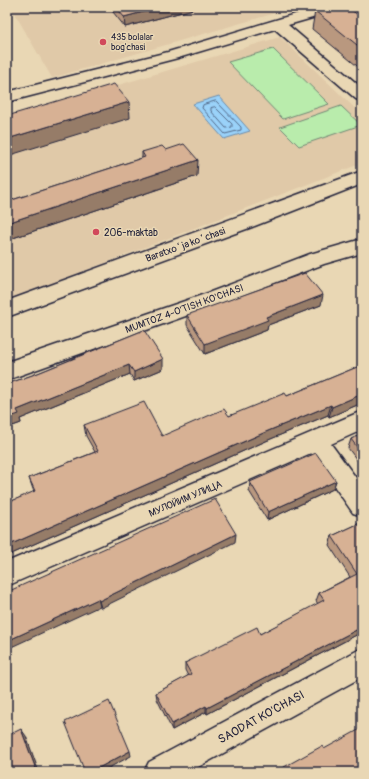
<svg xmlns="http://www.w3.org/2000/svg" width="369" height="779" viewBox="0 0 369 779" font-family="Pangolin,sans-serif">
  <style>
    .built { fill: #e0c9a8 }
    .green { fill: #b9ecac; stroke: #6e8774 }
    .water { fill: #9ad2f9; stroke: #6a8cad }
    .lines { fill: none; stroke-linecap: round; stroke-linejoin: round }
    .shore { stroke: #526887; stroke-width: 1 }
    .minor-casing { stroke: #22223b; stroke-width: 3 }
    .minor { fill: #e9d7b4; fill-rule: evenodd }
    .wall { fill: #b9987f; stroke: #22223b }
    .shaded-wall { fill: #967c68; stroke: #22223b }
    .building { fill: #d7b194; stroke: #22223b }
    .poi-dot { fill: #d1495b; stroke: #e9d7b4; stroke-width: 1.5 }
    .labels { text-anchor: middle; stroke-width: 3; stroke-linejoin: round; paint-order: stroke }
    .far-poi-label { font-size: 9px; fill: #22223b; stroke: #e9d7b4; text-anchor: start }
    .poi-label { font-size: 10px; fill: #22223b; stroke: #e9d7b4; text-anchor: start }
    .street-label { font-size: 10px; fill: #22223b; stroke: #e9d7b4 }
    .near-street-label { font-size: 12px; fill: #22223b; stroke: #e9d7b4 }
  </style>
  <rect width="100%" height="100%" fill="#e9d7b4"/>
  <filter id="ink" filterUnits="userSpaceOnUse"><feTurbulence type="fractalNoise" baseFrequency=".025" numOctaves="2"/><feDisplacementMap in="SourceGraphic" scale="8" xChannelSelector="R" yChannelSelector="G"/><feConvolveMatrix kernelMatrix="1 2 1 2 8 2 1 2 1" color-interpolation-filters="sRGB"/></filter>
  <g filter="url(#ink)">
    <g class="built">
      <path d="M 11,7 L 296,7 L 52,78 Z"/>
      <path d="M 280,37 L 362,115 L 362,163 L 7,301 L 7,118 Z"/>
    </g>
    <g class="green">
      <path d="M 273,49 L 329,104 L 283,119 L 228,62 Z"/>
      <path d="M 341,106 L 361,125 L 299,146 L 280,127 Z"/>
    </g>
    <path class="water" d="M 219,96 L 250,131 L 224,139 L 193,104 Z"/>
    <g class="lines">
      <g class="shore">
        <path d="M 216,101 L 241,127 L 241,130 L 225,134 L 202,108 L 203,105 Z"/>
        <path d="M 215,107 L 232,124 L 232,127 L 226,128 L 211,111 L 211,108 Z"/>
      </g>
      <g class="minor-casing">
        <g id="minor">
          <path d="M 319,7 L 362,8 L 362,16 L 337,11 L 288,25 L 362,88 L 362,101 L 356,99 L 275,29 L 178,58 L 7,102 L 7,92 L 168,52 Z"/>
          <path d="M 362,171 L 362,184 L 252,227 L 7,317 L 7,301 Z"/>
          <path d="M 362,239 L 362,253 L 324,264 L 222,303 L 7,380 L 7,362 L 208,293 L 310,254 Z"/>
          <path d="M 362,411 L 362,430 L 331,444 L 362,486 L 362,516 L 353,513 L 311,453 L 7,586 L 7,562 Z"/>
          <path d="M 362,648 L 362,677 L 189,772 L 144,772 L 149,762 Z"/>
        </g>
      </g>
      <use href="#minor" class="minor"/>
    </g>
    <g class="wall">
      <path d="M 112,7 L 201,7 L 125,27 L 113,12 Z"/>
      <path d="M 315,11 L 362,18 L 362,70 L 312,29 Z"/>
      <path d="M 166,150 L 197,176 L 7,240 L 7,197 L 12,200 L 142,158 L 142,152 Z"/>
      <path d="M 321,305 L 268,325 L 267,330 L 205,354 L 187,325 L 187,315 Z"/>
      <path d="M 144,330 L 163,369 L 134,381 L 130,374 L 20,419 L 21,423 L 7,428 L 7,384 L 38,373 Z"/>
      <path d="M 362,365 L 362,403 L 329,417 L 328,415 L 266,441 L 7,556 L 7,503 L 34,492 L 29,478 L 95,452 L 86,436 L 84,425 L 162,436 L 229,416 L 287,396 Z"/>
      <path d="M 362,434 L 362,467 L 348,448 L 351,439 Z"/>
      <path d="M 336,481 L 333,489 L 267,520 L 249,491 L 250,482 Z"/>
      <path d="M 362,522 L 362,632 L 207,714 L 206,712 L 172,730 L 157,699 L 156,693 L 188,676 L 185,670 L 185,663 L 260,634 L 318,604 L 316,601 L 319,593 L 350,577 L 329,545 L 332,536 Z"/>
    </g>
    <g class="shaded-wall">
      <path d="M 162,7 L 201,7 L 125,27 L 124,17 Z"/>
      <path d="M 129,102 L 130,118 L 7,156 L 7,139 Z"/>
      <path d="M 198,160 L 197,176 L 7,240 L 7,223 Z"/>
      <path d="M 323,295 L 321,305 L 268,325 L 267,330 L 205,354 L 205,344 L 266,317 Z"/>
      <path d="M 163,359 L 163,369 L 134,381 L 134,372 Z"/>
      <path d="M 129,365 L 130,374 L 20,419 L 21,423 L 7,428 L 7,418 L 17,410 Z"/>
      <path d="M 362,394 L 362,403 L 329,417 L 332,407 Z"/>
      <path d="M 331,405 L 328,415 L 266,441 L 7,556 L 7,546 L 268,431 Z"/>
      <path d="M 336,481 L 333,489 L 267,520 L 268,512 Z"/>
      <path d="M 236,534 L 235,542 L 101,608 L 99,601 Z"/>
      <path d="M 98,599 L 100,606 L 7,649 L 7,641 Z"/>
      <path d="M 362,627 L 362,632 L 207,714 L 207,708 Z"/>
      <path d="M 206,706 L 206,712 L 172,730 L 172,724 Z"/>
      <path d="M 21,729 L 26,736 L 39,772 L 37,772 Z"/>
      <path d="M 130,751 L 131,756 L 101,772 L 91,772 Z"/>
    </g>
    <g class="building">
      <path d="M 116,7 L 162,7 L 124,17 Z"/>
      <path d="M 326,7 L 347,7 L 362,18 L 362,49 L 315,11 Z"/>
      <path d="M 114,84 L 129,102 L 7,139 L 7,116 Z"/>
      <path d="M 184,144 L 198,160 L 7,223 L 7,197 L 9,196 L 12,200 L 145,157 L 142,152 L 162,146 L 166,150 Z"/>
      <path d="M 305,273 L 323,295 L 266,317 L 268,320 L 205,344 L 187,315 Z"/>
      <path d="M 144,330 L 163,359 L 134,372 L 129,365 L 17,410 L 19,414 L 7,418 L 7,384 L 38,373 Z"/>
      <path d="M 362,365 L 362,394 L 332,407 L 331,405 L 268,431 L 7,546 L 7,503 L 35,491 L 29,478 L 98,451 L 84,425 L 144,402 L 162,436 L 224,409 L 229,416 L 285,393 L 287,396 Z"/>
      <path d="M 362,434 L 362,454 L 351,439 Z"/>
      <path d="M 316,453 L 336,481 L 268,512 L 250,482 Z"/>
      <path d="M 215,499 L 236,534 L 99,601 L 98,599 L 7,641 L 7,592 Z"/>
      <path d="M 362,522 L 362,627 L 207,708 L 206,706 L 172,724 L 156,693 L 191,674 L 185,663 L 257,627 L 260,634 L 324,600 L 319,593 L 357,574 L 332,536 Z"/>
      <path d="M 109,701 L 130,751 L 91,772 L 85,772 L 65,722 Z"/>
      <path d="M 362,728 L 362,772 L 275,772 L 322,746 L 324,749 Z"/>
      <path d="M 21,729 L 37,772 L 7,772 L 7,736 Z"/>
    </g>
  </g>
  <g class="poi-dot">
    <circle cx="103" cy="42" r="4"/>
    <circle cx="96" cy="232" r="4"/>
  </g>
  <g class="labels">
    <g class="far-poi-label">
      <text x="111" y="40">435 bolalar<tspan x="111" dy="10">bog'chasi</tspan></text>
    </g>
    <g class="poi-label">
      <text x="104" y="236">206-maktab</text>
    </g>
    <g class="street-label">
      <text transform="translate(185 244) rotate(-20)" y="4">Baratxoʻja koʻchasi</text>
      <text transform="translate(184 308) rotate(-20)" y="4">MUMTOZ 4-O'TISH KO'CHASI</text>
      <text transform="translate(185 498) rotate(-23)" y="4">МУЛОЙИМ УЛИЦА</text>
    </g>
    <g class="near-street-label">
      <text transform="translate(261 717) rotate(-29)" y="4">SAODAT KO'CHASI</text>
    </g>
  </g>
  <rect width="369" height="779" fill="none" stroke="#e9d7b4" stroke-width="24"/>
  <rect x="12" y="12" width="345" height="755" fill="none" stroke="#22223b" stroke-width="1.5" filter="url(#ink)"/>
</svg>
